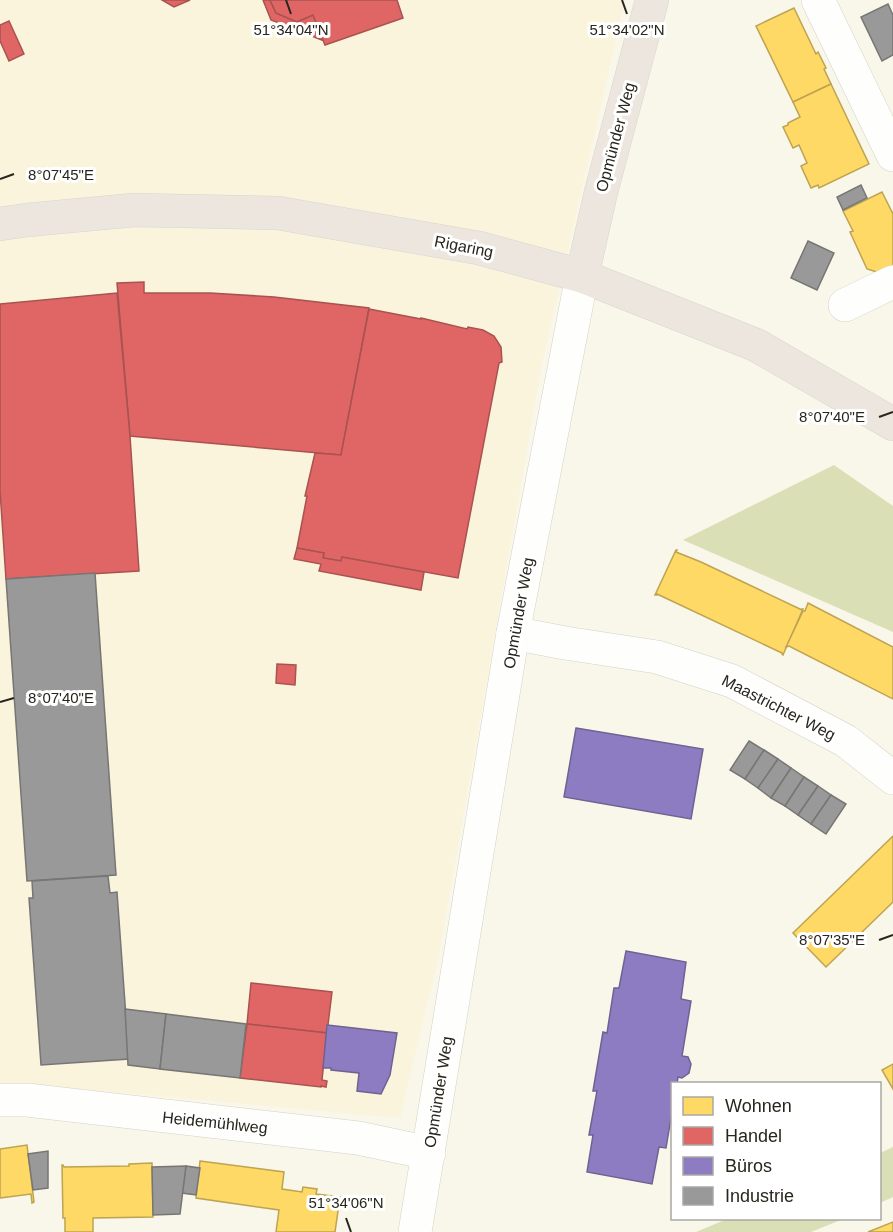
<svg xmlns="http://www.w3.org/2000/svg" width="893" height="1232" viewBox="0 0 893 1232" font-family="Arial,sans-serif">
  <style>
    .built { fill: #faf4dc }
    .green { fill: #dbdfb5 }
    .homes { fill: #ffd966; stroke: #bea350; stroke-width: 1.5 }
    .shops { fill: #e06666; stroke: #a95350; stroke-width: 1.5 }
    .offices { fill: #8e7cc3; stroke: #6f6291; stroke-width: 1.5 }
    .industry { fill: #999; stroke: #777674; stroke-width: 1.5 }
    .lines { fill: none; stroke-linecap: round; stroke-linejoin: round }
    .minor-casing { stroke: #d4d1c7; stroke-width: 34 }
    .major-casing { stroke: #d6d5cf; stroke-width: 34 }
    .minor { stroke: #fefefc; stroke-width: 33 }
    .major { stroke: #ece6df; stroke-width: 33 }
    .ticks { fill: none; stroke: #28261c; stroke-width: 2 }
    .labels { text-anchor: middle; stroke-width: 6; stroke-linejoin: round; paint-order: stroke }
    .street-label { font-size: 16px; fill: #28261c; stroke: #fff }
    .ticks-label { font-size: 15px; text-anchor: middle; fill: #28261c; stroke: #fff; stroke-width: 6; stroke-linejoin: round; paint-order: stroke }
  </style>
  <rect width="100%" height="100%" fill="#f9f6ea"/>
  <path class="built" d="M 0,0 L 625,0 L 542,364 L 439,955 L 400,1118 L 37,1085 L 0,1085 Z"/>
  <g class="green">
    <path d="M 834,465 L 893,506 L 893,632 L 683,540 Z"/>
    <path d="M 893,1147 L 893,1197 L 880,1203 L 880,1153 Z"/>
    <path d="M 727,1219 L 727,1218 L 843,1219 L 811,1232 L 696,1232 Z"/>
  </g>
  <g class="homes">
    <path d="M 794,8 L 816,54 L 818,52 L 826,68 L 824,69 L 831,84 L 793,102 L 756,26 Z"/>
    <path d="M 831,84 L 869,164 L 819,188 L 818,185 L 811,188 L 801,166 L 807,163 L 799,145 L 793,148 L 783,127 L 788,125 L 788,123 L 800,117 L 793,102 Z"/>
    <path d="M 882,192 L 893,214 L 893,266 L 880,273 L 867,269 L 850,232 L 853,231 L 843,211 Z"/>
    <path d="M 676,550 L 677,550 L 676,552 L 701,562 L 802,610 L 802,609 L 803,609 L 783,655 L 782,654 L 782,653 L 657,594 L 657,595 L 655,595 Z"/>
    <path d="M 808,603 L 893,647 L 893,699 L 789,646 L 786,647 L 803,611 L 805,611 Z"/>
    <path d="M 893,836 L 893,902 L 826,967 L 793,933 Z"/>
    <path d="M 893,1064 L 893,1089 L 882,1070 Z"/>
    <path d="M 27,1145 L 34,1202 L 32,1203 L 31,1194 L 0,1198 L 0,1149 Z"/>
    <path d="M 200,1161 L 284,1172 L 282,1189 L 302,1192 L 303,1187 L 317,1189 L 316,1194 L 340,1197 L 335,1232 L 276,1232 L 279,1210 L 196,1198 Z"/>
    <path d="M 152,1163 L 153,1217 L 93,1218 L 93,1232 L 65,1232 L 65,1218 L 63,1218 L 62,1165 L 63,1165 L 64,1167 L 129,1166 L 129,1164 Z"/>
    <path d="M 893,1222 L 893,1232 L 868,1232 Z"/>
  </g>
  <g class="shops">
    <path d="M 162,0 L 190,0 L 174,7 Z"/>
    <path d="M 263,0 L 270,0 L 276,13 L 297,22 L 313,15 L 324,41 L 271,20 Z"/>
    <path d="M 270,0 L 397,0 L 403,18 L 325,45 L 313,15 L 297,22 L 276,13 Z"/>
    <path d="M 9,21 L 24,54 L 9,61 L 0,41 L 0,25 Z"/>
    <path d="M 144,282 L 144,293 L 210,293 L 274,297 L 369,308 L 341,455 L 130,436 L 117,283 Z"/>
    <path d="M 117,293 L 130,436 L 139,571 L 6,579 L 0,491 L 0,304 Z"/>
    <path d="M 369,309 L 421,319 L 421,318 L 467,329 L 468,327 L 483,330 L 494,336 L 501,347 L 502,362 L 499,363 L 458,578 L 342,557 L 341,561 L 323,558 L 324,553 L 297,548 L 307,496 L 305,496 L 315,453 L 341,455 Z"/>
    <path d="M 297,548 L 324,553 L 323,558 L 341,561 L 342,557 L 424,572 L 421,590 L 319,571 L 321,564 L 294,559 Z"/>
    <path d="M 277,664 L 296,665 L 295,685 L 276,683 Z"/>
    <path d="M 251,983 L 332,992 L 327,1033 L 247,1024 Z"/>
    <path d="M 247,1024 L 327,1033 L 322,1080 L 327,1081 L 326,1087 L 321,1086 L 321,1087 L 240,1078 Z"/>
  </g>
  <g class="offices">
    <path d="M 576,728 L 703,749 L 691,819 L 564,797 Z"/>
    <path d="M 626,951 L 686,962 L 681,999 L 691,1001 L 682,1056 L 688,1057 L 691,1064 L 689,1073 L 682,1078 L 678,1077 L 677,1084 L 672,1084 L 672,1112 L 666,1148 L 659,1147 L 652,1184 L 587,1172 L 593,1135 L 589,1135 L 597,1091 L 593,1091 L 603,1032 L 607,1033 L 614,988 L 619,988 Z"/>
    <path d="M 327,1025 L 397,1033 L 390,1075 L 381,1094 L 357,1091 L 359,1073 L 331,1070 L 331,1068 L 323,1068 Z"/>
  </g>
  <g class="industry">
    <path d="M 888,4 L 893,15 L 893,55 L 882,61 L 861,17 Z"/>
    <path d="M 861,185 L 867,198 L 843,210 L 837,197 Z"/>
    <path d="M 808,241 L 834,253 L 817,290 L 791,278 Z"/>
    <path d="M 95,573 L 116,875 L 27,881 L 6,579 Z"/>
    <path d="M 749,741 L 764,750 L 745,779 L 730,770 Z"/>
    <path d="M 764,750 L 778,759 L 758,788 L 745,779 Z"/>
    <path d="M 778,759 L 791,768 L 771,798 L 758,788 Z"/>
    <path d="M 791,768 L 804,777 L 785,806 L 771,798 Z"/>
    <path d="M 804,777 L 818,786 L 798,815 L 785,806 Z"/>
    <path d="M 818,786 L 831,795 L 811,824 L 798,815 Z"/>
    <path d="M 831,795 L 846,804 L 826,834 L 811,824 Z"/>
    <path d="M 108,876 L 110,893 L 117,892 L 129,1059 L 41,1065 L 29,898 L 33,898 L 32,881 Z"/>
    <path d="M 125,1009 L 166,1014 L 160,1069 L 128,1065 Z"/>
    <path d="M 166,1014 L 246,1024 L 240,1078 L 160,1069 Z"/>
    <path d="M 48,1151 L 48,1188 L 33,1190 L 28,1154 Z"/>
    <path d="M 186,1166 L 200,1168 L 196,1195 L 182,1193 Z"/>
    <path d="M 186,1166 L 180,1214 L 153,1215 L 152,1167 Z"/>
  </g>
  <g class="lines">
    <g class="minor-casing">
      <g id="minor">
        <path d="M 818,0 L 893,155"/>
        <path d="M 845,305 L 893,282"/>
        <path d="M 513,633 L 565,643 L 657,657 L 732,681 L 846,741 L 893,778"/>
        <path d="M 0,1100 L 27,1100 L 358,1138 L 429,1153"/>
        <path d="M 415,1232 L 513,633 L 582,276"/>
      </g>
    </g>
    <g class="major-casing">
      <g id="major">
        <path d="M 0,224 L 27,220 L 134,210 L 278,213 L 479,248 L 582,276 L 756,345 L 893,424"/>
        <path d="M 582,276 L 601,192 L 652,0"/>
      </g>
    </g>
    <use href="#minor" class="minor"/>
    <use href="#major" class="major"/>
  </g>
  <path class="ticks" d="M 286,0 L 291,14M 622,0 L 627,14M 0,179 L 14,174M 879,417 L 893,412M 0,702 L 14,698M 879,940 L 893,935M 346,1218 L 351,1232"/>
  <g class="labels">
    <g class="street-label">
      <text transform="translate(615 137) rotate(-75)" y="6">Opmünder Weg</text>
      <text transform="translate(464 246) rotate(11)" y="6">Rigaring</text>
      <text transform="translate(518 613) rotate(-80)" y="6">Opmünder Weg</text>
      <text transform="translate(779 707) rotate(27)" y="6">Maastrichter Weg</text>
      <text transform="translate(438 1092) rotate(-81)" y="6">Opmünder Weg</text>
      <text transform="translate(215 1122) rotate(6)" y="6">Heidemühlweg</text>
    </g>
  </g>
  <g class="ticks-label">
    <text x="291" y="35">51°34'04"N</text>
    <text x="627" y="35">51°34'02"N</text>
    <text x="61" y="180">8°07'45"E</text>
    <text x="832" y="422">8°07'40"E</text>
    <text x="61" y="703">8°07'40"E</text>
    <text x="832" y="945">8°07'35"E</text>
    <text x="346" y="1208">51°34'06"N</text>
  </g>
  <rect x="671" y="1082" width="210" height="138" fill="#ffffff" stroke="#a9a8a4" stroke-width="1.5"/>
  <rect x="683" y="1097" width="30" height="18" fill="#ffd966" stroke="#a9a8a4" stroke-width="1.5"/>
  <text x="725" y="1112" font-size="18" fill="#28261c">Wohnen</text>
  <rect x="683" y="1127" width="30" height="18" fill="#e06666" stroke="#a9a8a4" stroke-width="1.5"/>
  <text x="725" y="1142" font-size="18" fill="#28261c">Handel</text>
  <rect x="683" y="1157" width="30" height="18" fill="#8e7cc3" stroke="#a9a8a4" stroke-width="1.5"/>
  <text x="725" y="1172" font-size="18" fill="#28261c">Büros</text>
  <rect x="683" y="1187" width="30" height="18" fill="#999999" stroke="#a9a8a4" stroke-width="1.5"/>
  <text x="725" y="1202" font-size="18" fill="#28261c">Industrie</text>
</svg>
